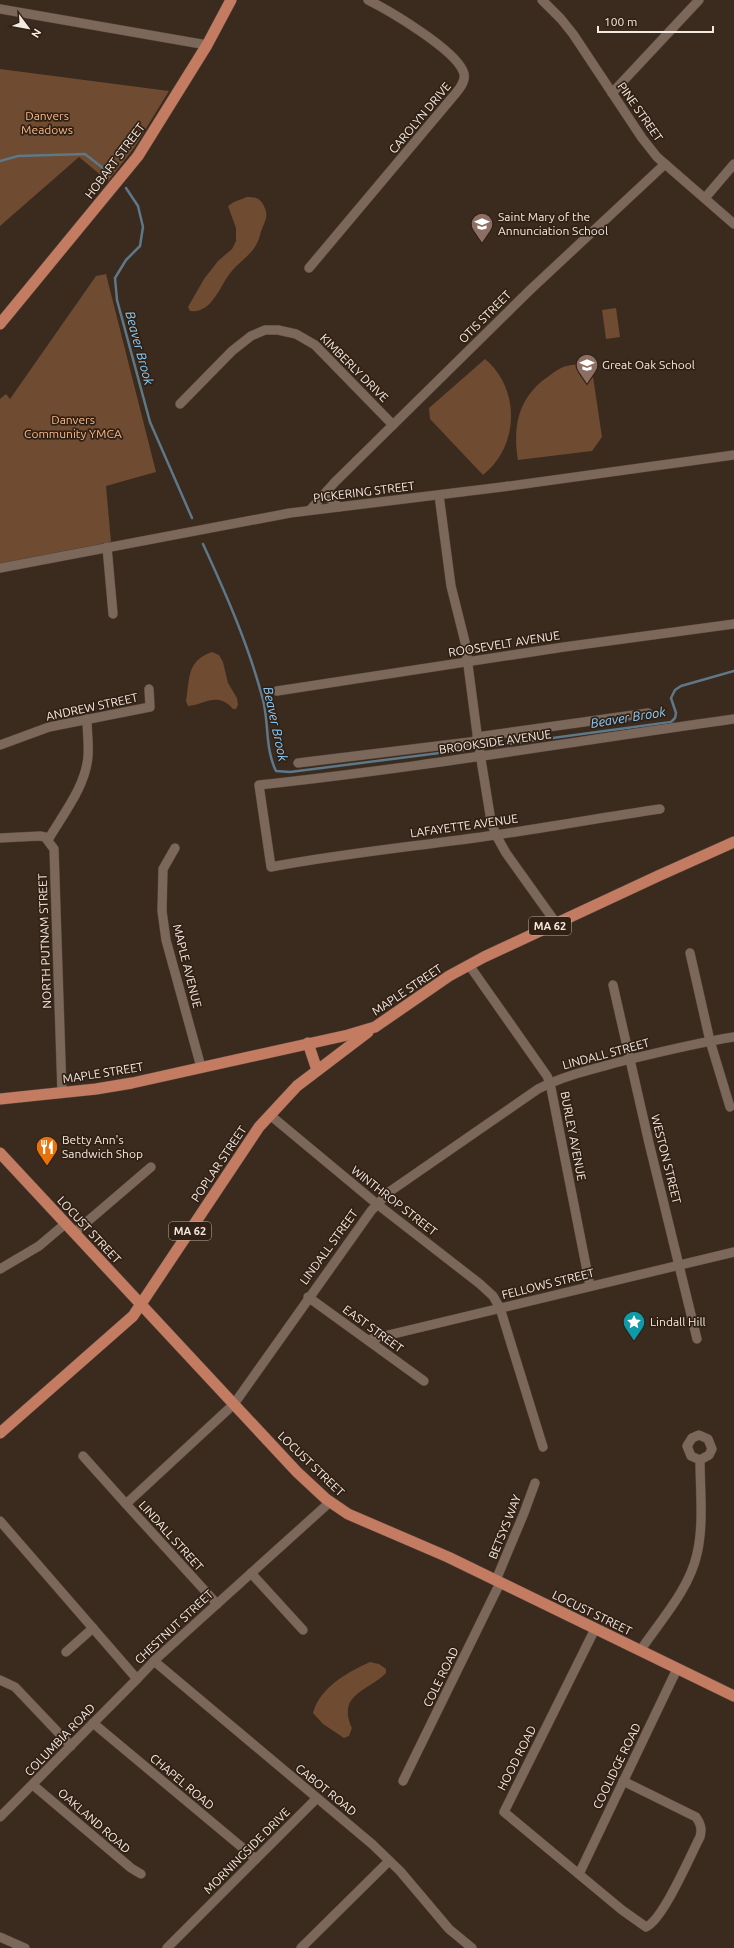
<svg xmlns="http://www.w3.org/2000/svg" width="734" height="1948" viewBox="0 0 734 1948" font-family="Ubuntu,sans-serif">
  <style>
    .green { fill: #6e4b31 }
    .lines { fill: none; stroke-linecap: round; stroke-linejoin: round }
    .stream { stroke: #5d7888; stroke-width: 2.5 }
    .minor-casing { stroke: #54463b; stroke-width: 10 }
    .major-casing { stroke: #54463b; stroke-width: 12 }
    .minor { stroke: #7c685a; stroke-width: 9 }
    .major { stroke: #c37b62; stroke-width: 11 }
    .labels { text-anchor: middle; stroke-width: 3.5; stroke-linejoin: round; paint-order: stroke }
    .shield { fill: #312115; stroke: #baada4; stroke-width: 1 }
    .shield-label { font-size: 11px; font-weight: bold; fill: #f4e9e1 }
    .street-label { font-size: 12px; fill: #f4e9e1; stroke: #312115 }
    .park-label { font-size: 12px; fill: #f8b88b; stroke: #312115 }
    .poi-label { font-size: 12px; fill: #f4e9e1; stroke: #312115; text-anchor: start }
    .water-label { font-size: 13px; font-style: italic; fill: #88cdfb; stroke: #312115 }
  </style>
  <rect width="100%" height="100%" fill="#3b2a1e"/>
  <g class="green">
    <path d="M 0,69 L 169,91 L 134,148 L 108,181 L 79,157 L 0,226 Z"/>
    <path d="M 247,197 C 256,197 260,198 264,206 C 269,216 265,221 262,229 C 260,233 260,237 258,241 C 253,254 240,261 232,271 C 220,284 213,314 190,311 L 188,307 L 204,279 L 218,261 L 232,249 L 236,241 L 236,228 L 228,206 L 234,202 Z"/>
    <path d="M 106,274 L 156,472 L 106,486 L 111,542 L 0,564 L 0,399 L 6,394 L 10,399 L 96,276 Z"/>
    <path d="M 616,308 L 620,337 L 606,339 L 602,310 Z"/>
    <path d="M 485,359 C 521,389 519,447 483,475 L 430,419 L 429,408 Z"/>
    <path d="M 591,363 L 602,437 L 592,451 L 518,460 C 513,429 517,402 542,381 C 549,376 556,370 563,367 C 572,364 582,364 591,363 Z"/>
    <path d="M 212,652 L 219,655 L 223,662 L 228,683 L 237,698 L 238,705 L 236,709 L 233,709 C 217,691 205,705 188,706 L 186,701 C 190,679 186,661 212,652 Z"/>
    <path d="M 370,1662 L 379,1664 L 386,1669 L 386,1673 C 367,1692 337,1694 352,1728 L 349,1736 L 344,1738 L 323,1724 L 313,1713 C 320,1687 348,1672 370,1662 Z"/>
  </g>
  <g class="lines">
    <g class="stream">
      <path d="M 0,161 L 18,156 L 85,154 L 108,172"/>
      <path d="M 126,188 L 138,206 L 143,227 L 140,246 L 126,260 L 115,278 L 117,300 L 150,422 L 192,518"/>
      <path d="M 203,544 C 226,594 249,646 263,700 C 269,723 265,749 276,771 L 290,772 L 471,749"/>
      <path d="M 493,746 L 671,722 L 675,718 L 676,713 L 671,698 L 675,690 L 681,686 L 734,671"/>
    </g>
    <g class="minor-casing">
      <g id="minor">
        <path d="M 542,0 L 561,19 L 573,34 L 642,138 L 657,157 L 734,224"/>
        <path d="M 0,9 L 207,45"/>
        <path d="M 612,93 L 699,0"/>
        <path d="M 705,198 L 734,164"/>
        <path d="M 309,268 L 456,93 C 461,87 467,79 463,71 C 454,49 390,11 368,0"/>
        <path d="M 180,404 L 232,351 L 251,336 L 265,330 L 278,330 L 296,334 L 315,345 L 393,425"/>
        <path d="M 327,491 L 330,499 L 339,507"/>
        <path d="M 439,495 L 451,586 L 465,642 L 478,741 L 491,821 L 496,835 L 506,853 L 556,923"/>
        <path d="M 310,510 L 335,482 L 530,290 L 665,164"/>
        <path d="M 107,547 L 113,614"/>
        <path d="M 0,568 L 290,513 L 502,487 L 734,455"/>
        <path d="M 277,691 L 564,647 L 734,624"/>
        <path d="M 477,737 L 648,713"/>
        <path d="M 0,745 L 49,727 L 150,707 L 149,689"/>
        <path d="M 298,763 L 478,741"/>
        <path d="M 660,809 C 605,817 550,827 495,835 C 420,846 345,853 271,867 L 259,785 C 418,768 576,741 734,719"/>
        <path d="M 0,838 L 40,836 L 45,837 L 54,849 L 62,1093"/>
        <path d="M 48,840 C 63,814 86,786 88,756 C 89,744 87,731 87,719"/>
        <path d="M 175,848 L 163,869 L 162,911 L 166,940 L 201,1067"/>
        <path d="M 690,953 L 710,1041 L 730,1107"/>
        <path d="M 469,965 L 547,1076 L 550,1083 L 590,1286"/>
        <path d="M 613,985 L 649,1143 L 697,1339"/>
        <path d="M 270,1115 L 377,1204 L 480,1284 L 493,1296 L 500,1308 L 543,1447"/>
        <path d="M 74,1233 L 151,1167"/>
        <path d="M 0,1269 L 39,1246 L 65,1224"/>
        <path d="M 308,1297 L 424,1381"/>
        <path d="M 368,1340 L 734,1252"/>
        <path d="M 83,1456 L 126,1504"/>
        <path d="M 0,1521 L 137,1679 L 156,1659 L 330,1502"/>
        <path d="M 251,1573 L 303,1630"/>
        <path d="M 496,1580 L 524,1513 L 535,1483"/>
        <path d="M 217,1604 L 126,1504 L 234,1404 L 371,1211 L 389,1192 L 538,1089 C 565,1075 594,1069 623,1061 C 660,1052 696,1043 734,1037"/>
        <path d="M 595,1629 L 504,1812 L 622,1910 L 646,1927 C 663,1920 690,1856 700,1837 C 702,1829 701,1824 696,1817 L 623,1781"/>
        <path d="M 640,1651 C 660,1621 689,1590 697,1554 C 704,1524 700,1490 700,1460 L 709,1455 L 712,1449 L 708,1439 L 699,1435 L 692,1438 L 687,1446 L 691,1456 L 700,1460"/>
        <path d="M 66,1652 L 93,1628"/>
        <path d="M 154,1661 L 372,1844 L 400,1871 L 449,1929 L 472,1948"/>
        <path d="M 0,1680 L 15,1687 L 71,1746"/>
        <path d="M 93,1723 L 256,1859"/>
        <path d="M 403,1781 L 500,1583"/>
        <path d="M 33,1785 L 131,1868 L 141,1874"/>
        <path d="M 0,1817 L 137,1679"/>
        <path d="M 579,1874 L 677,1669"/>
        <path d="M 0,1937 L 25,1948"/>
        <path d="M 167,1948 L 317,1798"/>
        <path d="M 301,1948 L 389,1861"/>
      </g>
    </g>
    <g class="major-casing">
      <g id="major">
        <path d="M 0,324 L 138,156 L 207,45 L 231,0"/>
        <path d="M 308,1043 L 317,1070"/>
        <path d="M 0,1099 L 96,1089 L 132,1083 L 348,1035 L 375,1027 L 449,976 L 484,957 L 658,876 L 734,842"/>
        <path d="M 0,1153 L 297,1472 L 326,1499 L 348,1514 L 448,1557 L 734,1696"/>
        <path d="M 0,1433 L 133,1316 L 259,1127 L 297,1086 L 368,1032"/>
      </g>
    </g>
    <use href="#minor" class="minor"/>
    <use href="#major" class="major"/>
  </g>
  <defs>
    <g id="school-pin" transform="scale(1.15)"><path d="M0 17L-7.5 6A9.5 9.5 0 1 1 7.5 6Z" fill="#8d6e63" stroke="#312115"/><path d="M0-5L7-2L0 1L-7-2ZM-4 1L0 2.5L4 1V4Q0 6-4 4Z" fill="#fff"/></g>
    <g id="restaurant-pin" transform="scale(1.15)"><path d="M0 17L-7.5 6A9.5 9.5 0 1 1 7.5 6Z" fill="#e8710a" stroke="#312115"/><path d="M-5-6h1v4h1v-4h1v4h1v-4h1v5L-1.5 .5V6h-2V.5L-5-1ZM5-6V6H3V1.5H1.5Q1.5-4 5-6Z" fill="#fff"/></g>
    <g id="sight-pin" transform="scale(1.15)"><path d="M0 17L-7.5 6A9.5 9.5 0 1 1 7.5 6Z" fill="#0f9aa8" stroke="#312115"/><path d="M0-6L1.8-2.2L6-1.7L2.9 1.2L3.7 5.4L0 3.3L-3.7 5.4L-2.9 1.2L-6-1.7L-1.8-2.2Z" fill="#fff"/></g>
  </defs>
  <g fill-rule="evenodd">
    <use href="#school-pin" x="482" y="224"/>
    <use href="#school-pin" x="587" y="365"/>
    <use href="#restaurant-pin" x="47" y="1147"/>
    <use href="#sight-pin" x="634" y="1322"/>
  </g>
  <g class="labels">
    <g class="shield">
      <rect x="529" y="917" width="42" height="18" rx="3"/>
      <rect x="169" y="1222" width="42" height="18" rx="3"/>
    </g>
    <g class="shield-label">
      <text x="550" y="930">MA 62</text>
      <text x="190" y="1235">MA 62</text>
    </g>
    <g class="street-label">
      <text transform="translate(640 112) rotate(55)" y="4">PINE STREET</text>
      <text transform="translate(420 118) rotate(-50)" y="4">CAROLYN DRIVE</text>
      <text transform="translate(115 161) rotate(-53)" y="4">HOBART STREET</text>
      <text transform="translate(485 317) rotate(-45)" y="4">OTIS STREET</text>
      <text transform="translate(354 368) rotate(45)" y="4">KIMBERLY DRIVE</text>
      <text transform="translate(364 492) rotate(-7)" y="4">PICKERING STREET</text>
      <text transform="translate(504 644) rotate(-9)" y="4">ROOSEVELT AVENUE</text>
      <text transform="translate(92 707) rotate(-12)" y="4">ANDREW STREET</text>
      <text transform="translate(495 742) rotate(-8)" y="4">BROOKSIDE AVENUE</text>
      <text transform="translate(464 826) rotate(-8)" y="4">LAFAYETTE AVENUE</text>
      <text transform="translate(45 941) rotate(-92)" y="4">NORTH PUTNAM STREET</text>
      <text transform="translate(187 966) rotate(76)" y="4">MAPLE AVENUE</text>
      <text transform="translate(407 990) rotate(-34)" y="4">MAPLE STREET</text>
      <text transform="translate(606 1054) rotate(-15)" y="4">LINDALL STREET</text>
      <text transform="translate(103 1073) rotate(-9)" y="4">MAPLE STREET</text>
      <text transform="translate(573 1136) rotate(79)" y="4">BURLEY AVENUE</text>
      <text transform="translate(666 1159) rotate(76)" y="4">WESTON STREET</text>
      <text transform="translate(219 1164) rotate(-56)" y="4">POPLAR STREET</text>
      <text transform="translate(394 1201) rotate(38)" y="4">WINTHROP STREET</text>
      <text transform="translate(89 1230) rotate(47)" y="4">LOCUST STREET</text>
      <text transform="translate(329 1247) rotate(-54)" y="4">LINDALL STREET</text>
      <text transform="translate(548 1284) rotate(-14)" y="4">FELLOWS STREET</text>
      <text transform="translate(373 1329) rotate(36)" y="4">EAST STREET</text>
      <text transform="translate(311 1464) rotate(44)" y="4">LOCUST STREET</text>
      <text transform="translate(505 1527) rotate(-68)" y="4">BETSYS WAY</text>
      <text transform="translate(171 1536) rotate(48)" y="4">LINDALL STREET</text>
      <text transform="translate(592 1613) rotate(26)" y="4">LOCUST STREET</text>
      <text transform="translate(174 1627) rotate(-43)" y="4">CHESTNUT STREET</text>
      <text transform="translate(441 1677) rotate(-64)" y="4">COLE ROAD</text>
      <text transform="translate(60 1740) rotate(-46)" y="4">COLUMBIA ROAD</text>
      <text transform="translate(517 1758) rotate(-63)" y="4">HOOD ROAD</text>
      <text transform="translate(617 1766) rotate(-64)" y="4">COOLIDGE ROAD</text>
      <text transform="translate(182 1782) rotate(40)" y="4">CHAPEL ROAD</text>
      <text transform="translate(326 1790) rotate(39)" y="4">CABOT ROAD</text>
      <text transform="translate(94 1821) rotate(41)" y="4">OAKLAND ROAD</text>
      <text transform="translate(247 1851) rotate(-45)" y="4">MORNINGSIDE DRIVE</text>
    </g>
    <g class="park-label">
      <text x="47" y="120">Danvers<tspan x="47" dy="14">Meadows</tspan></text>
      <text x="73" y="424">Danvers<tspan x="73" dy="14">Community YMCA</tspan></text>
    </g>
    <g class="poi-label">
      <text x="498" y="221">Saint Mary of the<tspan x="498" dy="14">Annunciation School</tspan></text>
      <text x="602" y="369">Great Oak School</text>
      <text x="62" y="1144">Betty Ann's<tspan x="62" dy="14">Sandwich Shop</tspan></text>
      <text x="650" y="1326">Lindall Hill</text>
    </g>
    <g class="water-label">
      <text transform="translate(140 348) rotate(75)" y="5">Beaver Brook</text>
      <text transform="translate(628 717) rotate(-9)" y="5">Beaver Brook</text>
      <text transform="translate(276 724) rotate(78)" y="5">Beaver Brook</text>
    </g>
  </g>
  <g transform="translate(28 28) rotate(122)" stroke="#312115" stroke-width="3" paint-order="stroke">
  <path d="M0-3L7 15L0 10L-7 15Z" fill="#f4e9e1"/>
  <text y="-6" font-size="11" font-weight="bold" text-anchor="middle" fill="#f4e9e1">N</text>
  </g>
  <path d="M598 26v6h115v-6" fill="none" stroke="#f4e9e1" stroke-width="2"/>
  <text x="604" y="26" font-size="12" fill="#f4e9e1" stroke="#312115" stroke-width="3" paint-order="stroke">100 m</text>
</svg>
